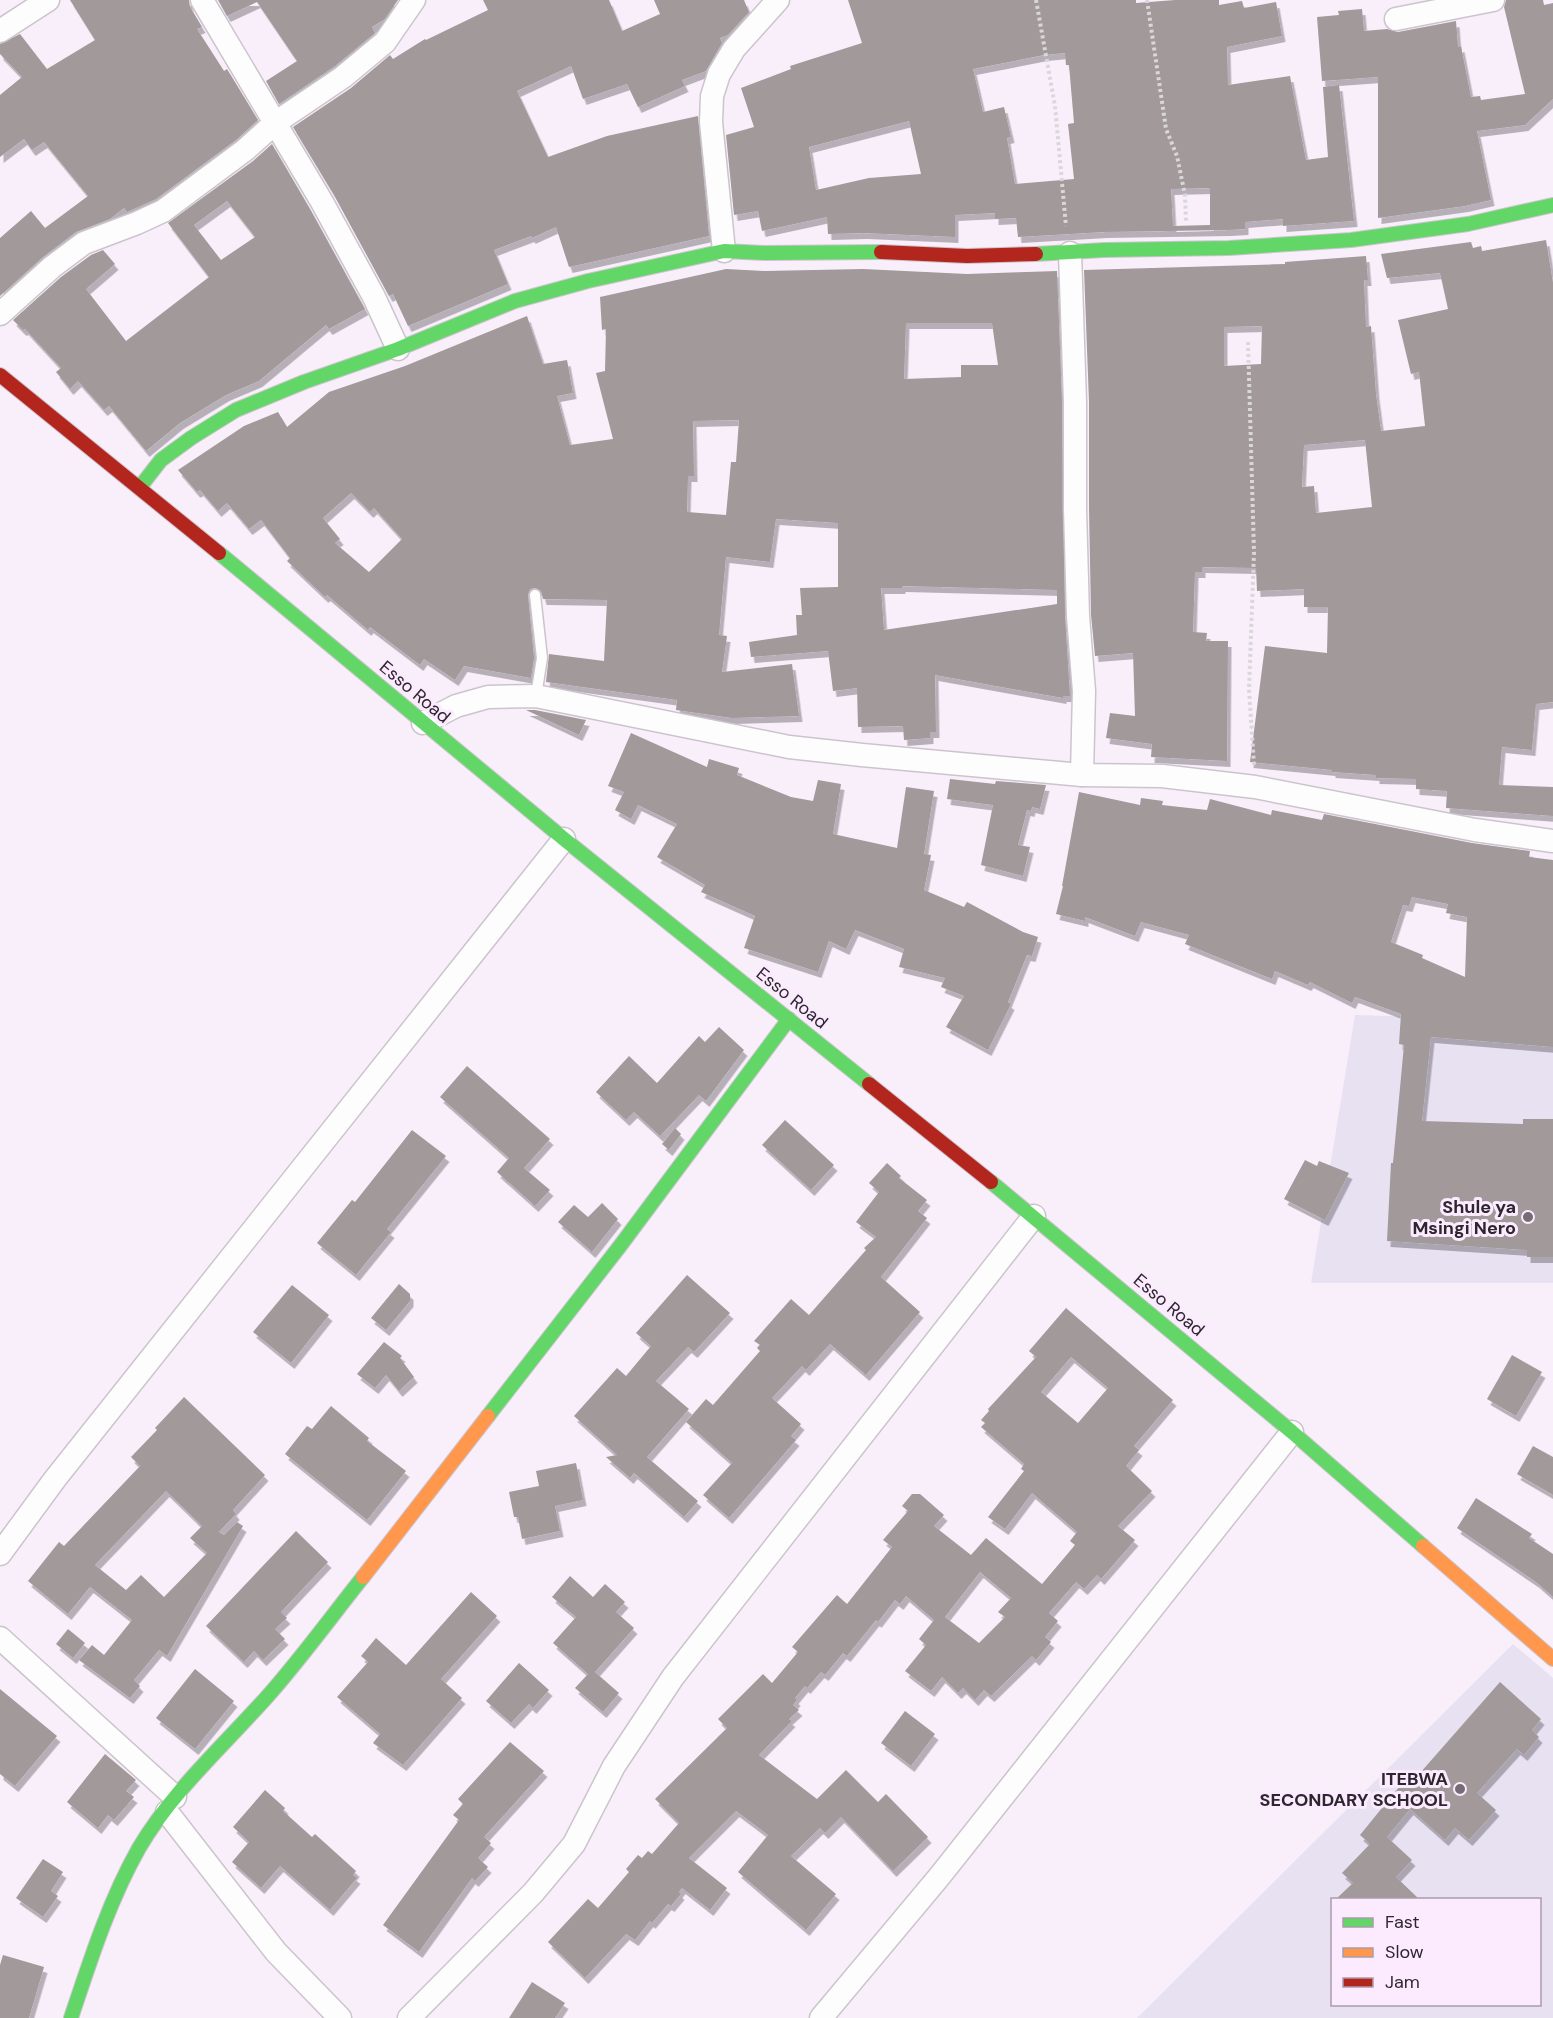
<svg xmlns="http://www.w3.org/2000/svg" width="1553" height="2018" viewBox="0 0 1553 2018" font-family="'DM Sans',sans-serif">
  <style>
    .education { fill: #e8e1f2; fill-rule: evenodd }
    .building { fill: #a1999a; fill-rule: evenodd; filter: url(#shadow) }
    .lines { fill: none; stroke-linecap: round; stroke-linejoin: round }
    .lane-casing { stroke: #ccc4cd; stroke-width: 13 }
    .street-casing { stroke: #ccc4cd; stroke-width: 25 }
    .fast-casing { stroke: #ccc4cd; stroke-width: 16 }
    .slow-casing { stroke: #ccc4cd; stroke-width: 16 }
    .jam-casing { stroke: #ccc4cd; stroke-width: 16 }
    .path { stroke: #dad7db; stroke-width: 4; stroke-dasharray: 3 3; stroke-linecap: butt }
    .lane { stroke: #fefdfe; stroke-width: 10 }
    .street { stroke: #fefdfe; stroke-width: 22 }
    .fast { stroke: #63d668; stroke-width: 14 }
    .slow { stroke: #ff974d; stroke-width: 14 }
    .jam { stroke: #b3261e; stroke-width: 14 }
    .poi-dot { fill: #756c76; stroke: #fcebfe; stroke-width: 2 }
    .labels { text-anchor: middle; stroke-width: 6; stroke-linejoin: round; paint-order: stroke }
    .street-label { font-size: 18px; fill: #2e262f; stroke: #fcebfe }
    .poi-label { font-size: 18px; font-weight: bold; fill: #2e262f; stroke: #fcebfe; text-anchor: end }
  </style>
  <defs>
    <filter id="shadow"><feDropShadow dx="3.5" dy="6" stdDeviation="0" flood-color="#0004"/></filter>
  </defs>
  <rect width="100%" height="100%" fill="#f8effa"/>
  <g class="education">
    <path d="M 1355,1015 L 1553,1021 L 1553,1283 L 1311,1283 Z"/>
    <path d="M 1513,1644 L 1553,1678 L 1553,2018 L 1137,2018 ZM 1332,1900 L 1540,1900 L 1540,2004 L 1332,2004 Z"/>
  </g>
  <g class="building">
    <path d="M 70,0 L 189,0 L 190,7 L 202,27 L 197,29 L 224,71 L 227,69 L 258,120 L 236,140 L 156,199 L 127,212 L 124,208 L 110,219 L 76,232 L 43,257 L 0,296 L 0,238 L 31,211 L 45,228 L 88,196 L 44,142 L 32,150 L 24,139 L 0,157 L 0,95 L 22,77 L 0,54 L 0,44 L 20,34 L 47,69 L 95,40 Z"/>
    <path d="M 218,0 L 398,0 L 385,19 L 372,27 L 375,33 L 335,66 L 279,104 L 266,81 L 297,61 L 257,2 L 227,16 Z"/>
    <path d="M 483,0 L 609,0 L 622,31 L 660,14 L 654,0 L 744,0 L 749,12 L 728,35 L 720,38 L 722,43 L 706,71 L 682,80 L 685,86 L 638,107 L 627,84 L 583,99 L 571,66 L 517,91 L 548,157 L 607,136 L 698,116 L 709,236 L 569,267 L 556,227 L 532,238 L 531,236 L 494,250 L 508,284 L 408,326 L 393,294 L 389,296 L 334,195 L 293,127 L 351,88 L 390,55 L 393,59 L 425,39 L 426,40 L 488,10 Z"/>
    <path d="M 848,0 L 1136,0 L 1136,3 L 1175,0 L 1219,0 L 1219,5 L 1242,1 L 1244,8 L 1276,2 L 1282,36 L 1227,47 L 1228,85 L 1290,76 L 1306,160 L 1328,157 L 1323,87 L 1339,85 L 1354,221 L 1283,226 L 1283,219 L 1245,222 L 1245,229 L 1228,230 L 1104,232 L 1018,237 L 1016,218 L 995,219 L 995,213 L 955,215 L 955,237 L 864,233 L 828,234 L 827,217 L 762,231 L 758,211 L 734,215 L 726,135 L 754,127 L 741,88 L 791,69 L 790,66 L 862,43 ZM 1065,53 L 1066,65 L 1069,65 L 1074,123 L 1068,124 L 1074,179 L 1015,184 L 1007,138 L 1011,137 L 1004,107 L 983,112 L 973,69 L 1044,55 ZM 909,121 L 921,174 L 869,178 L 816,190 L 809,147 ZM 1210,188 L 1210,225 L 1173,226 L 1171,189 Z"/>
    <path d="M 1506,0 L 1543,0 L 1544,5 L 1553,3 L 1553,99 L 1525,125 L 1477,131 L 1491,200 L 1465,206 L 1378,218 L 1378,77 L 1322,81 L 1317,17 L 1339,15 L 1338,11 L 1362,9 L 1364,31 L 1387,29 L 1398,32 L 1456,21 L 1458,47 L 1461,46 L 1471,97 L 1480,96 L 1481,100 L 1525,94 L 1504,7 Z"/>
    <path d="M 272,144 L 310,209 L 365,309 L 329,329 L 326,325 L 259,381 L 226,395 L 180,423 L 146,451 L 109,406 L 104,410 L 78,381 L 70,389 L 56,372 L 61,368 L 25,329 L 23,330 L 13,320 L 61,277 L 91,255 L 103,250 L 115,264 L 86,289 L 126,341 L 209,277 L 168,223 L 253,161 ZM 227,201 L 255,237 L 221,260 L 194,225 Z"/>
    <path d="M 1546,240 L 1553,283 L 1553,702 L 1536,704 L 1532,750 L 1502,747 L 1499,785 L 1553,787 L 1553,816 L 1446,808 L 1447,791 L 1416,789 L 1416,779 L 1376,778 L 1376,775 L 1332,772 L 1332,770 L 1250,762 L 1265,646 L 1327,653 L 1328,607 L 1304,607 L 1304,589 L 1257,591 L 1256,568 L 1202,567 L 1202,572 L 1195,572 L 1193,632 L 1207,633 L 1206,641 L 1228,641 L 1227,761 L 1151,757 L 1152,744 L 1106,738 L 1110,713 L 1135,716 L 1133,653 L 1095,656 L 1091,615 L 1089,508 L 1089,402 L 1084,270 L 1285,264 L 1285,262 L 1366,256 L 1368,280 L 1364,280 L 1366,327 L 1371,326 L 1376,394 L 1381,431 L 1425,426 L 1419,372 L 1411,374 L 1398,320 L 1448,309 L 1440,273 L 1387,278 L 1381,254 L 1471,242 L 1473,248 L 1481,246 L 1482,251 ZM 1262,326 L 1261,364 L 1224,366 L 1224,327 ZM 1365,440 L 1372,507 L 1316,513 L 1314,486 L 1302,487 L 1304,445 Z"/>
    <path d="M 726,269 L 765,271 L 863,269 L 967,274 L 1057,271 L 1062,402 L 1065,616 L 1070,696 L 1063,696 L 1063,698 L 935,675 L 936,732 L 930,732 L 930,738 L 904,740 L 903,726 L 858,727 L 857,688 L 833,691 L 828,651 L 751,657 L 749,642 L 797,635 L 796,615 L 802,615 L 800,588 L 838,587 L 838,523 L 776,519 L 770,562 L 726,557 L 719,635 L 727,636 L 722,672 L 792,664 L 799,716 L 732,718 L 676,710 L 677,700 L 546,682 L 549,654 L 604,661 L 607,600 L 543,599 L 541,591 L 535,588 L 530,589 L 528,595 L 534,658 L 531,678 L 464,666 L 455,680 L 424,659 L 420,665 L 370,627 L 368,630 L 327,595 L 325,597 L 287,561 L 290,558 L 261,520 L 249,529 L 227,503 L 218,511 L 200,490 L 197,492 L 178,470 L 244,426 L 278,412 L 287,427 L 329,392 L 405,366 L 527,316 L 543,364 L 567,360 L 573,393 L 557,396 L 570,445 L 613,439 L 596,373 L 605,371 L 606,329 L 602,330 L 600,297 ZM 906,323 L 992,323 L 998,365 L 961,365 L 961,377 L 904,379 ZM 739,420 L 736,462 L 731,462 L 726,515 L 687,512 L 688,476 L 694,476 L 693,421 ZM 351,493 L 370,512 L 374,508 L 402,539 L 369,572 L 335,543 L 340,539 L 323,518 ZM 902,586 L 1057,590 L 1057,604 L 884,630 L 881,588 L 902,588 Z"/>
    <path d="M 526,710 L 535,710 L 586,720 L 579,735 Z"/>
    <path d="M 631,733 L 707,767 L 709,759 L 739,768 L 737,775 L 791,797 L 813,801 L 818,780 L 841,784 L 833,834 L 897,848 L 906,787 L 934,791 L 924,854 L 931,855 L 924,890 L 964,907 L 967,902 L 1023,932 L 1038,937 L 1032,956 L 1027,955 L 1008,1002 L 1011,1004 L 988,1050 L 946,1027 L 964,996 L 941,987 L 945,978 L 899,967 L 904,949 L 855,930 L 846,949 L 829,941 L 818,972 L 744,948 L 755,916 L 701,892 L 705,885 L 657,857 L 677,824 L 638,805 L 631,819 L 615,810 L 624,792 L 608,786 Z"/>
    <path d="M 950,779 L 995,784 L 996,781 L 1046,785 L 1040,809 L 1032,807 L 1031,811 L 1027,810 L 1018,845 L 1030,847 L 1023,876 L 981,865 L 993,805 L 947,799 Z"/>
    <path d="M 1079,792 L 1140,805 L 1141,798 L 1163,801 L 1162,805 L 1207,810 L 1210,799 L 1271,815 L 1272,810 L 1322,820 L 1324,814 L 1472,843 L 1530,851 L 1529,857 L 1553,860 L 1553,1047 L 1431,1037 L 1422,1121 L 1523,1124 L 1523,1119 L 1553,1119 L 1553,1257 L 1527,1257 L 1527,1250 L 1387,1241 L 1391,1163 L 1393,1163 L 1404,1045 L 1399,1044 L 1401,1014 L 1355,997 L 1352,1003 L 1310,982 L 1308,985 L 1275,971 L 1272,979 L 1185,944 L 1189,935 L 1141,922 L 1135,936 L 1085,917 L 1085,921 L 1056,914 L 1063,886 L 1062,886 ZM 1412,897 L 1448,904 L 1446,913 L 1467,917 L 1465,977 L 1422,958 L 1423,955 L 1391,942 L 1403,905 L 1409,906 Z"/>
    <path d="M 719,1027 L 744,1050 L 706,1101 L 699,1095 L 660,1136 L 634,1112 L 626,1120 L 596,1092 L 629,1056 L 657,1083 L 699,1036 L 705,1042 Z"/>
    <path d="M 467,1066 L 550,1139 L 524,1168 L 550,1190 L 535,1206 L 497,1172 L 509,1158 L 440,1097 Z"/>
    <path d="M 785,1120 L 834,1165 L 811,1190 L 762,1145 Z"/>
    <path d="M 675,1128 L 681,1134 L 669,1150 L 662,1144 Z"/>
    <path d="M 412,1130 L 446,1156 L 387,1229 L 391,1232 L 356,1275 L 317,1243 L 352,1200 L 355,1202 Z"/>
    <path d="M 1305,1160 L 1317,1166 L 1319,1161 L 1349,1173 L 1325,1220 L 1284,1199 Z"/>
    <path d="M 887,1163 L 901,1176 L 899,1178 L 927,1200 L 918,1211 L 927,1218 L 881,1277 L 920,1312 L 866,1375 L 830,1344 L 806,1370 L 802,1366 L 772,1398 L 801,1424 L 791,1436 L 796,1440 L 729,1518 L 703,1495 L 732,1463 L 686,1422 L 706,1399 L 713,1405 L 760,1351 L 757,1348 L 760,1345 L 754,1341 L 791,1299 L 809,1315 L 866,1250 L 864,1248 L 876,1237 L 856,1222 L 879,1192 L 869,1183 Z"/>
    <path d="M 602,1203 L 618,1219 L 592,1252 L 558,1222 L 574,1205 L 588,1217 Z"/>
    <path d="M 687,1275 L 730,1313 L 694,1352 L 688,1347 L 656,1381 L 689,1409 L 647,1457 L 698,1501 L 684,1517 L 634,1473 L 630,1478 L 606,1457 L 617,1455 L 574,1416 L 617,1368 L 626,1376 L 651,1346 L 636,1333 Z"/>
    <path d="M 399,1284 L 410,1294 L 410,1301 L 386,1330 L 371,1318 Z"/>
    <path d="M 292,1285 L 329,1315 L 291,1363 L 253,1332 Z"/>
    <path d="M 1066,1308 L 1173,1400 L 1134,1446 L 1139,1450 L 1126,1466 L 1152,1491 L 1118,1526 L 1135,1540 L 1101,1579 L 1097,1575 L 1084,1589 L 1076,1582 L 1049,1613 L 1058,1621 L 1045,1637 L 1051,1642 L 1036,1660 L 1032,1656 L 991,1696 L 984,1690 L 975,1700 L 963,1688 L 958,1693 L 942,1677 L 931,1691 L 905,1671 L 926,1645 L 919,1639 L 934,1620 L 906,1596 L 900,1604 L 895,1600 L 878,1622 L 876,1620 L 847,1656 L 843,1653 L 825,1675 L 821,1672 L 807,1688 L 805,1686 L 795,1698 L 797,1700 L 793,1705 L 799,1710 L 789,1719 L 792,1721 L 759,1755 L 817,1799 L 846,1770 L 878,1802 L 886,1794 L 928,1837 L 893,1871 L 841,1817 L 825,1833 L 820,1828 L 791,1856 L 836,1894 L 806,1930 L 738,1872 L 768,1835 L 736,1811 L 689,1858 L 727,1888 L 710,1910 L 682,1888 L 679,1892 L 681,1894 L 671,1906 L 668,1904 L 652,1923 L 650,1921 L 635,1940 L 626,1934 L 585,1978 L 548,1942 L 588,1899 L 598,1908 L 629,1872 L 626,1869 L 638,1855 L 642,1858 L 648,1851 L 652,1854 L 679,1823 L 655,1799 L 727,1728 L 718,1719 L 763,1674 L 772,1683 L 798,1652 L 792,1647 L 837,1595 L 847,1604 L 892,1547 L 883,1540 L 908,1511 L 902,1506 L 912,1494 L 920,1494 L 944,1515 L 934,1526 L 971,1555 L 986,1538 L 1042,1584 L 1075,1545 L 1070,1541 L 1077,1532 L 1032,1493 L 1005,1529 L 988,1517 L 1024,1471 L 1021,1469 L 1024,1464 L 981,1427 L 985,1423 L 981,1420 L 989,1411 L 988,1409 L 1036,1357 L 1029,1351 ZM 1071,1357 L 1108,1388 L 1078,1423 L 1041,1392 ZM 980,1572 L 1011,1598 L 998,1612 L 1005,1617 L 979,1643 L 945,1617 Z"/>
    <path d="M 384,1342 L 402,1356 L 400,1358 L 414,1377 L 399,1391 L 386,1375 L 375,1388 L 357,1374 Z"/>
    <path d="M 1512,1355 L 1542,1372 L 1516,1416 L 1487,1399 Z"/>
    <path d="M 184,1397 L 265,1475 L 233,1510 L 236,1514 L 219,1532 L 224,1535 L 237,1522 L 243,1526 L 167,1656 L 159,1650 L 134,1680 L 140,1686 L 130,1698 L 79,1660 L 92,1645 L 104,1655 L 132,1620 L 90,1587 L 68,1614 L 28,1581 L 59,1542 L 64,1546 L 140,1466 L 131,1457 L 157,1430 L 155,1428 ZM 166,1491 L 202,1526 L 190,1538 L 207,1553 L 164,1597 L 141,1575 L 126,1590 L 95,1565 Z"/>
    <path d="M 331,1406 L 369,1438 L 367,1441 L 406,1471 L 367,1520 L 285,1454 L 307,1426 L 312,1429 Z"/>
    <path d="M 1533,1446 L 1553,1457 L 1553,1495 L 1517,1474 Z"/>
    <path d="M 576,1463 L 583,1500 L 555,1506 L 560,1531 L 522,1539 L 518,1517 L 514,1517 L 509,1492 L 539,1486 L 536,1471 Z"/>
    <path d="M 1476,1498 L 1532,1534 L 1529,1538 L 1553,1554 L 1553,1597 L 1536,1582 L 1457,1528 Z"/>
    <path d="M 296,1531 L 328,1562 L 281,1612 L 287,1618 L 275,1629 L 285,1639 L 263,1660 L 254,1651 L 244,1662 L 206,1626 Z"/>
    <path d="M 570,1576 L 593,1597 L 605,1584 L 625,1602 L 616,1612 L 634,1628 L 595,1672 L 619,1693 L 603,1712 L 575,1688 L 588,1674 L 553,1643 L 576,1617 L 552,1597 Z"/>
    <path d="M 471,1592 L 497,1616 L 441,1679 L 462,1698 L 403,1765 L 373,1743 L 380,1734 L 337,1697 L 368,1662 L 361,1656 L 376,1638 L 406,1665 Z"/>
    <path d="M 68,1629 L 85,1643 L 73,1658 L 56,1644 Z"/>
    <path d="M 519,1663 L 549,1690 L 533,1708 L 529,1704 L 511,1723 L 486,1701 Z"/>
    <path d="M 195,1669 L 234,1701 L 195,1749 L 156,1718 Z"/>
    <path d="M 1500,1682 L 1541,1719 L 1532,1730 L 1539,1737 L 1524,1755 L 1517,1749 L 1477,1793 L 1496,1810 L 1469,1840 L 1455,1828 L 1445,1840 L 1410,1809 L 1387,1837 L 1412,1860 L 1396,1877 L 1419,1899 L 1336,1899 L 1353,1883 L 1342,1873 L 1370,1844 L 1360,1835 L 1408,1776 L 1413,1781 Z"/>
    <path d="M 0,1689 L 57,1736 L 15,1786 L 0,1774 Z"/>
    <path d="M 905,1711 L 935,1734 L 911,1766 L 881,1743 Z"/>
    <path d="M 510,1742 L 544,1771 L 484,1837 L 491,1843 L 478,1858 L 488,1867 L 475,1881 L 472,1878 L 419,1952 L 383,1925 L 459,1820 L 453,1815 L 463,1804 L 458,1799 Z"/>
    <path d="M 105,1754 L 136,1780 L 126,1791 L 134,1797 L 114,1820 L 108,1815 L 98,1828 L 67,1802 Z"/>
    <path d="M 265,1790 L 285,1808 L 283,1811 L 312,1837 L 315,1834 L 356,1871 L 353,1875 L 357,1878 L 330,1910 L 280,1866 L 261,1888 L 232,1862 L 249,1842 L 233,1827 Z"/>
    <path d="M 43,1859 L 63,1872 L 51,1891 L 58,1896 L 43,1917 L 16,1898 Z"/>
    <path d="M 3,1955 L 44,1967 L 29,2018 L 0,2018 L 0,1965 Z"/>
    <path d="M 532,1982 L 565,2003 L 555,2018 L 509,2018 Z"/>
  </g>
  <g class="lines">
    <g class="lane-casing">
      <path id="lane" d="M 535,595 L 542,658 L 536,696"/>
    </g>
    <g class="street-casing">
      <g id="street">
        <path d="M 202,0 L 322,202 L 374,297 L 398,349"/>
        <path d="M 1396,19 L 1493,0"/>
        <path d="M 0,31 L 48,0"/>
        <path d="M 724,251 L 711,122 L 712,96 L 719,74 L 734,49 L 778,0"/>
        <path d="M 1070,253 L 1075,402 L 1075,508 L 1078,616 L 1084,691 L 1082,775"/>
        <path d="M 0,314 L 52,267 L 84,243 L 137,223 L 163,211 L 245,150 L 275,123 L 343,77 L 385,42 L 414,0"/>
        <path d="M 423,723 L 456,706 L 488,697 L 536,696 L 789,747 L 862,755 L 1082,775 L 1162,776 L 1255,787 L 1475,830 L 1553,841"/>
        <path d="M 0,1554 L 55,1479 L 564,839"/>
        <path d="M 0,1638 L 175,1797"/>
        <path d="M 167,1812 L 276,1952 L 340,2018"/>
        <path d="M 409,2018 L 533,1893 L 574,1844 L 614,1766 L 673,1677 L 1034,1216"/>
        <path d="M 821,2018 L 939,1877 L 1292,1432"/>
      </g>
    </g>
    <g class="fast-casing">
      <g id="fast">
        <path d="M 1036,254 L 1104,250 L 1229,248 L 1351,240 L 1468,224 L 1553,205"/>
        <path d="M 140,487 L 161,460 L 191,438 L 236,410 L 304,382 L 398,349 L 515,301 L 588,281 L 724,251 L 765,253 L 881,252"/>
        <path d="M 219,553 L 564,839 L 869,1084"/>
        <path d="M 991,1182 L 1292,1432 L 1423,1546"/>
        <path d="M 488,1416 L 620,1246 L 789,1019"/>
        <path d="M 71,2018 C 90,1961 109,1901 139,1848 C 172,1792 222,1747 266,1698 C 300,1660 331,1617 363,1577"/>
      </g>
    </g>
    <g class="slow-casing">
      <g id="slow">
        <path d="M 1423,1546 L 1553,1659"/>
        <path d="M 363,1577 L 488,1416"/>
      </g>
    </g>
    <g class="jam-casing">
      <g id="jam">
        <path d="M 881,252 L 967,256 L 1036,254"/>
        <path d="M 0,375 L 219,553"/>
        <path d="M 869,1084 L 991,1182"/>
      </g>
    </g>
    <g class="path">
      <path d="M 1036,0 L 1055,106 L 1066,226"/>
      <path d="M 1147,0 L 1166,129 L 1177,156 L 1185,195 L 1186,221"/>
      <path d="M 1248,342 L 1254,552 L 1249,689 L 1254,765"/>
    </g>
    <use href="#lane" class="lane"/>
    <use href="#street" class="street"/>
    <use href="#fast" class="fast"/>
    <use href="#slow" class="slow"/>
    <use href="#jam" class="jam"/>
  </g>
  <g class="poi-dot">
    <circle cx="1528" cy="1217" r="6"/>
    <circle cx="1460" cy="1789" r="6"/>
  </g>
  <g class="labels">
    <g class="street-label">
      <text transform="translate(415 692) rotate(40)" y="6">Esso Road</text>
      <text transform="translate(792 998) rotate(39)" y="6">Esso Road</text>
      <text transform="translate(1169 1305) rotate(40)" y="6">Esso Road</text>
    </g>
    <g class="poi-label">
      <text x="1516" y="1213">Shule ya<tspan x="1516" dy="21">Msingi Nero</tspan></text>
      <text x="1448" y="1785">ITEBWA<tspan x="1448" dy="21">SECONDARY SCHOOL</tspan></text>
    </g>
  </g>
  <rect x="1331" y="1898" width="210" height="108" fill="#fcebfe" stroke="#aa9cab" stroke-width="1.5"/>
  <rect x="1343" y="1918" width="30" height="9" fill="#63d668" stroke="#aa9cab" stroke-width="1.5"/>
  <text x="1385" y="1928" font-size="18" fill="#2e262f">Fast</text>
  <rect x="1343" y="1948" width="30" height="9" fill="#ff974d" stroke="#aa9cab" stroke-width="1.5"/>
  <text x="1385" y="1958" font-size="18" fill="#2e262f">Slow</text>
  <rect x="1343" y="1978" width="30" height="9" fill="#b3261e" stroke="#aa9cab" stroke-width="1.5"/>
  <text x="1385" y="1988" font-size="18" fill="#2e262f">Jam</text>
</svg>
